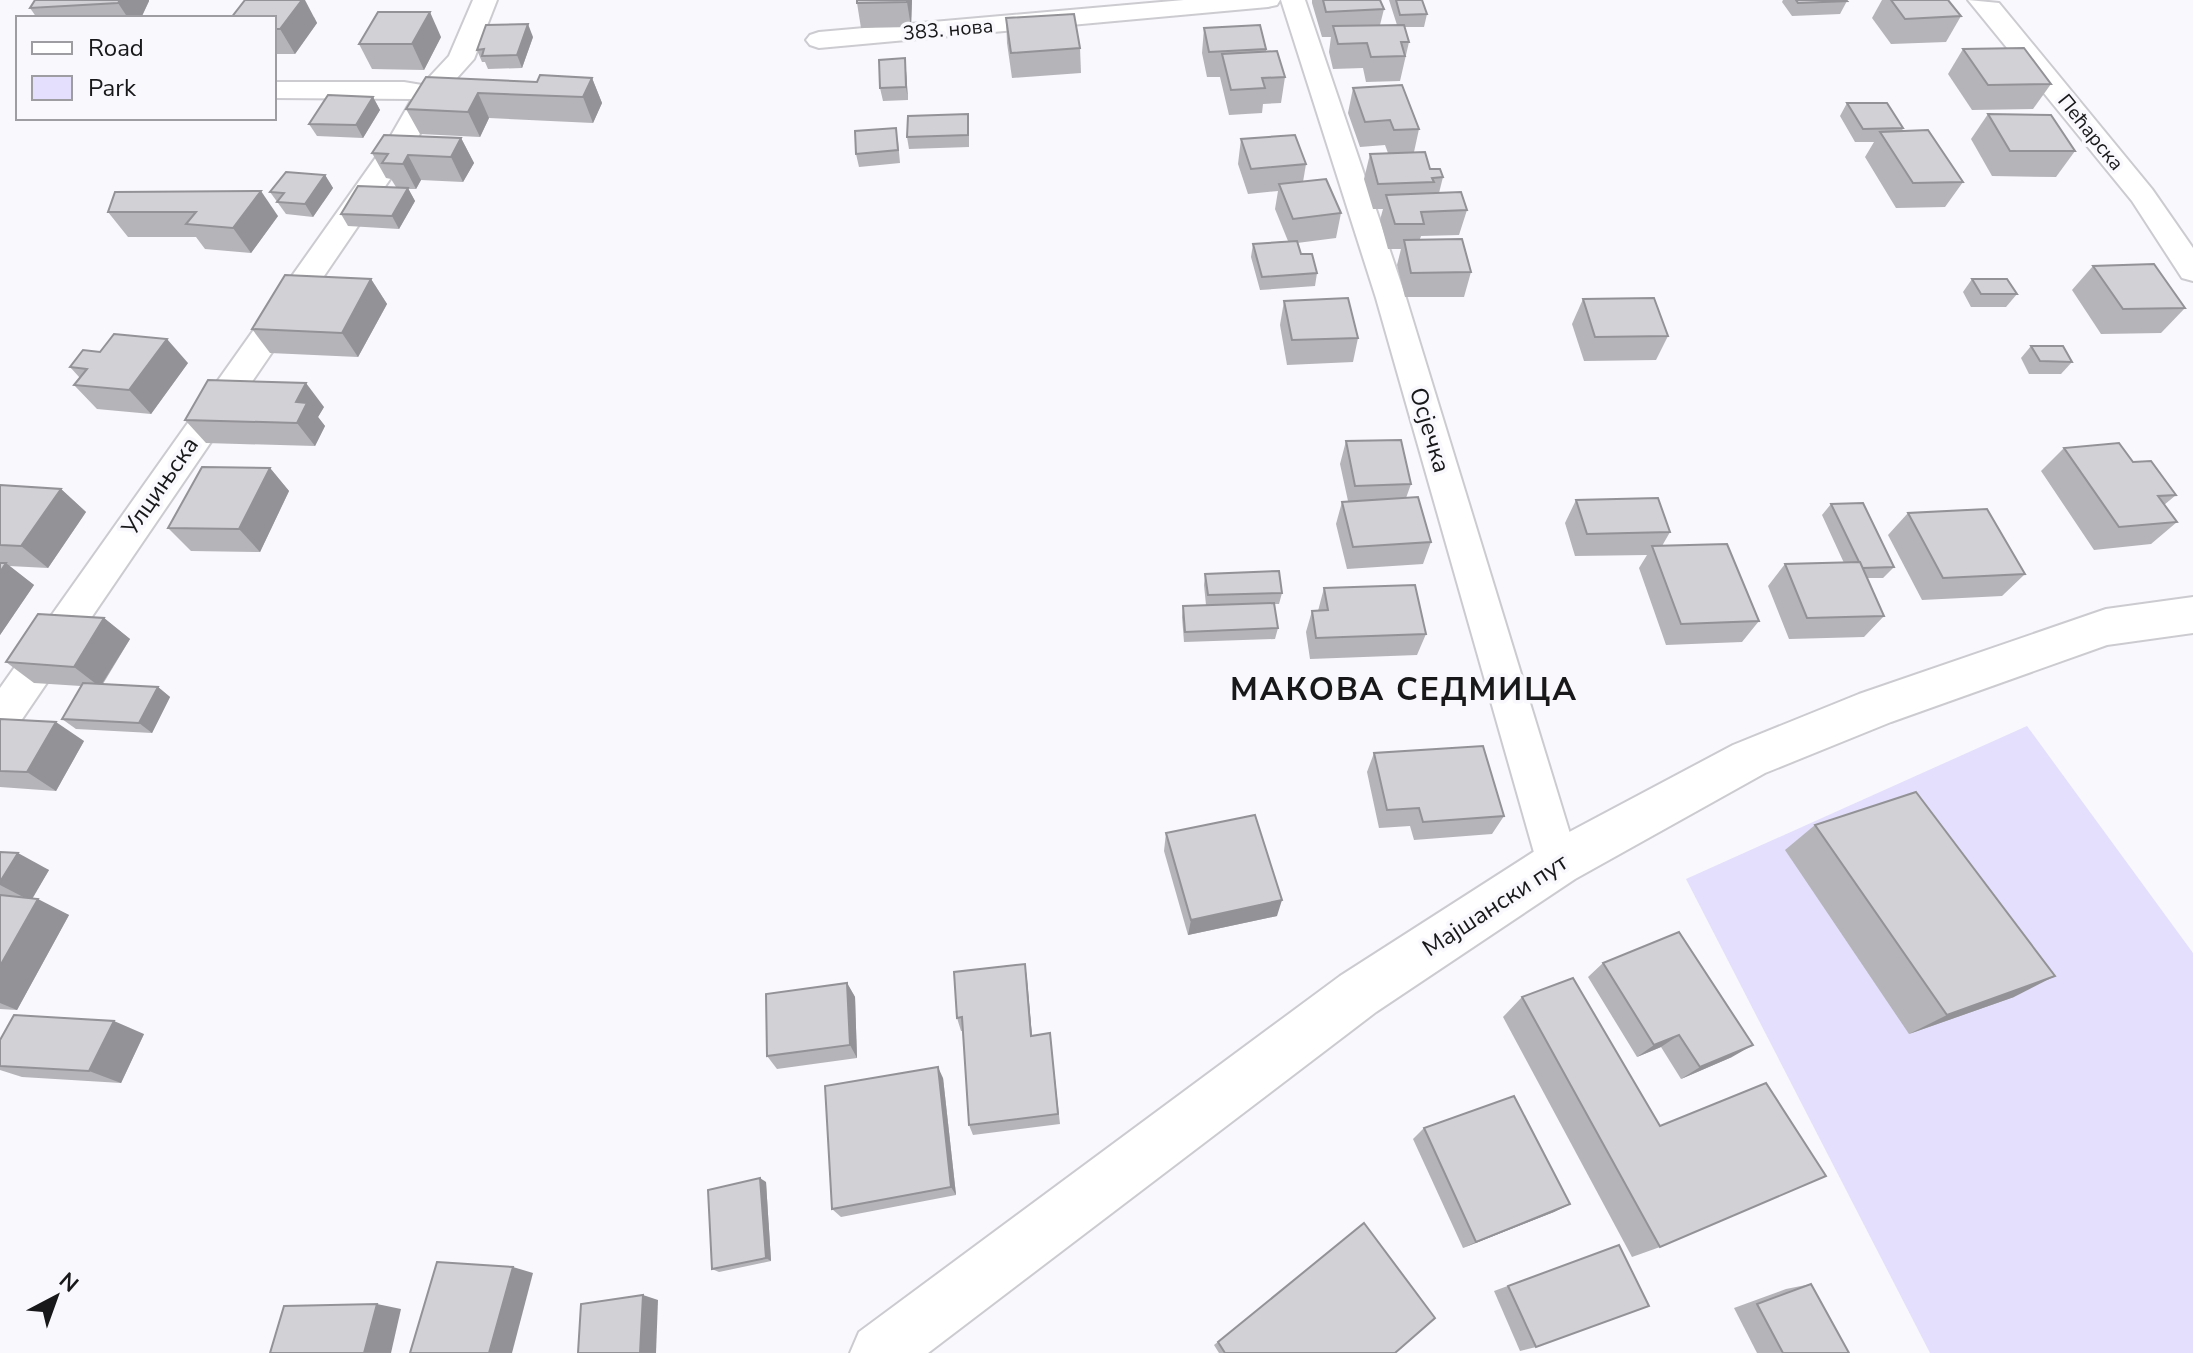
<svg xmlns="http://www.w3.org/2000/svg" width="2193" height="1353" viewBox="0 0 2193 1353" font-family="'Nunito Sans',sans-serif">
  <style>
    .green { fill: #e3dffc }
    .lines { fill: none; stroke-linecap: round; stroke-linejoin: round }
    .minor-casing { stroke: #cccbd0; stroke-width: 4 }
    .tertiary-casing { stroke: #cccbd0; stroke-width: 4 }
    .minor { fill: #fff; fill-rule: evenodd }
    .tertiary { fill: #fff; fill-rule: evenodd }
    .wall { fill: #b5b4b8 }
    .shaded-wall { fill: #939296 }
    .building { fill: #d2d1d6; stroke: #939296; stroke-width: 2 }
    .labels { text-anchor: middle; stroke-width: 7; stroke-linejoin: round; paint-order: stroke }
    .far-street-label { font-size: 20px; fill: #18181a; stroke: #f8f8fd }
    .street-label { font-size: 24px; fill: #18181a; stroke: #f8f8fd }
    .district-label { font-size: 32px; font-weight: bold; letter-spacing: 2px; fill: #18181a; stroke: #f8f8fd }
  </style>
  <rect width="100%" height="100%" fill="#f8f8fd"/>
  <path class="green" d="M 2027,726 L 2193,953 L 2193,1353 L 1930,1353 L 1686,879 Z"/>
  <g class="lines">
    <g class="minor-casing">
      <g id="minor">
        <path d="M 473,0 L 497,0 L 474,59 L 439,98 L 416,141 L 14,731 L 0,736 L 0,688 L 389,139 L 412,99 L 274,98 L 274,82 L 404,82 L 422,85 L 449,56 Z"/>
        <path d="M 1184,0 L 1280,0 L 1277,5 L 1268,7 L 819,48 L 810,45 L 806,40 L 810,35 L 819,32 Z"/>
        <path d="M 1281,0 L 1305,0 L 1406,298 L 1579,863 L 1573,877 L 1558,882 L 1543,877 L 1537,863 L 1376,298 Z"/>
        <path d="M 1968,0 L 1999,3 L 2152,189 L 2193,248 L 2193,281 L 2182,278 L 2132,201 Z"/>
      </g>
    </g>
    <g class="tertiary-casing">
      <path id="tertiary" d="M 2193,597 L 2193,633 L 2107,645 L 1891,722 L 1765,773 L 1575,879 L 1376,1012 L 928,1353 L 850,1353 L 859,1332 L 1340,976 L 1541,847 L 1733,745 L 1859,694 L 2106,609 Z"/>
    </g>
    <use href="#minor" class="minor"/>
    <use href="#tertiary" class="tertiary"/>
  </g>
  <g class="wall">
    <path d="M 912,0 L 911,27 L 861,28 L 857,3 Z"/>
    <path d="M 1312,0 L 1380,0 L 1384,9 L 1380,25 L 1397,25 L 1389,0 L 1422,0 L 1427,14 L 1424,27 L 1405,27 L 1409,42 L 1400,81 L 1366,82 L 1363,68 L 1333,69 L 1329,52 L 1331,37 L 1322,37 L 1312,3 Z"/>
    <path d="M 1783,0 L 1846,0 L 1847,1 L 1840,14 L 1792,16 L 1782,2 Z"/>
    <path d="M 1882,0 L 1948,0 L 1961,16 L 1946,42 L 1891,44 L 1872,18 Z"/>
    <path d="M 149,1 L 141,18 L 37,18 L 30,8 Z"/>
    <path d="M 314,17 L 317,23 L 295,54 L 274,54 L 274,18 Z"/>
    <path d="M 1006,18 L 1080,48 L 1081,73 L 1012,78 L 1007,43 Z"/>
    <path d="M 1204,28 L 1266,49 L 1266,52 L 1285,77 L 1281,103 L 1263,104 L 1262,113 L 1229,115 L 1220,77 L 1207,77 L 1202,53 Z"/>
    <path d="M 441,37 L 424,70 L 372,69 L 359,44 Z"/>
    <path d="M 533,37 L 522,68 L 488,69 L 485,62 L 482,62 L 477,50 Z"/>
    <path d="M 1963,49 L 2051,84 L 2033,109 L 1972,110 L 1948,74 Z"/>
    <path d="M 906,71 L 908,100 L 883,101 L 880,88 Z"/>
    <path d="M 426,77 L 537,82 L 592,78 L 602,103 L 593,123 L 489,118 L 480,137 L 420,134 L 406,109 Z"/>
    <path d="M 1353,88 L 1419,129 L 1414,152 L 1430,169 L 1443,177 L 1439,193 L 1467,210 L 1459,235 L 1421,236 L 1420,239 L 1471,272 L 1464,297 L 1405,297 L 1397,265 L 1401,249 L 1388,249 L 1380,220 L 1383,209 L 1373,209 L 1364,179 L 1370,154 L 1388,153 L 1385,145 L 1360,147 L 1348,113 Z"/>
    <path d="M 373,97 L 380,110 L 363,138 L 317,136 L 309,124 Z"/>
    <path d="M 1847,103 L 1903,128 L 1902,131 L 1963,182 L 1945,207 L 1896,208 L 1865,157 L 1874,142 L 1855,142 L 1840,116 Z"/>
    <path d="M 1988,114 L 2075,151 L 2056,177 L 1992,176 L 1971,139 Z"/>
    <path d="M 969,127 L 969,147 L 909,149 L 907,137 Z"/>
    <path d="M 461,138 L 474,163 L 463,182 L 421,180 L 416,189 L 408,189 L 415,201 L 399,229 L 348,226 L 341,214 L 396,187 L 391,179 L 386,178 L 372,153 Z"/>
    <path d="M 1241,139 L 1306,164 L 1303,182 L 1341,213 L 1336,238 L 1297,243 L 1301,254 L 1317,273 L 1315,286 L 1260,290 L 1251,257 L 1253,244 L 1288,241 L 1275,209 L 1278,191 L 1248,194 L 1238,164 Z"/>
    <path d="M 898,141 L 900,163 L 859,167 L 856,154 Z"/>
    <path d="M 325,175 L 333,188 L 313,217 L 286,214 L 270,192 Z"/>
    <path d="M 115,192 L 278,216 L 251,253 L 205,249 L 196,237 L 128,237 L 108,212 Z"/>
    <path d="M 2093,266 L 2185,308 L 2161,333 L 2101,334 L 2072,290 Z"/>
    <path d="M 371,279 L 387,304 L 358,357 L 270,353 L 252,329 Z"/>
    <path d="M 1972,279 L 2017,294 L 2006,307 L 1971,307 L 1963,292 Z"/>
    <path d="M 1583,299 L 1668,336 L 1656,360 L 1584,361 L 1572,324 Z"/>
    <path d="M 1284,301 L 1358,338 L 1353,362 L 1287,365 L 1280,325 Z"/>
    <path d="M 2031,346 L 2072,362 L 2061,374 L 2029,374 L 2021,358 Z"/>
    <path d="M 188,363 L 151,414 L 97,409 L 74,385 L 80,378 L 70,367 Z"/>
    <path d="M 324,407 L 318,417 L 325,426 L 315,446 L 206,443 L 185,420 Z"/>
    <path d="M 1346,441 L 1411,484 L 1406,498 L 1431,542 L 1423,564 L 1347,569 L 1336,524 L 1342,502 L 1348,501 L 1340,464 Z"/>
    <path d="M 2064,448 L 2133,462 L 2176,495 L 2164,505 L 2177,522 L 2151,544 L 2094,550 L 2041,471 Z"/>
    <path d="M 270,468 L 289,491 L 260,552 L 191,551 L 168,528 Z"/>
    <path d="M 0,485 L 61,489 L 86,512 L 48,568 L 9,566 L 34,585 L 0,635 Z"/>
    <path d="M 1576,500 L 1670,532 L 1662,546 L 1759,621 L 1742,642 L 1666,645 L 1639,568 L 1647,555 L 1575,556 L 1565,523 Z"/>
    <path d="M 1831,504 L 1894,567 L 1883,578 L 1867,578 L 1884,616 L 1864,637 L 1789,639 L 1768,586 L 1785,564 L 1844,563 L 1822,515 Z"/>
    <path d="M 1908,513 L 2025,574 L 2002,596 L 1922,600 L 1888,535 Z"/>
    <path d="M 1205,574 L 1282,593 L 1279,604 L 1274,604 L 1278,628 L 1275,639 L 1184,642 L 1182,617 L 1183,606 L 1206,605 L 1204,585 Z"/>
    <path d="M 1324,588 L 1426,634 L 1417,655 L 1310,659 L 1306,632 L 1312,611 L 1318,611 Z"/>
    <path d="M 104,618 L 130,639 L 103,684 L 158,687 L 170,697 L 152,733 L 76,729 L 62,719 L 81,686 L 34,683 L 6,662 Z"/>
    <path d="M 0,719 L 84,741 L 56,791 L 0,787 Z"/>
    <path d="M 1374,753 L 1504,816 L 1492,834 L 1414,840 L 1410,826 L 1379,828 L 1367,772 Z"/>
    <path d="M 1815,825 L 2014,997 L 1909,1034 L 1785,850 Z"/>
    <path d="M 1166,833 L 1277,916 L 1188,935 L 1164,851 Z"/>
    <path d="M 0,852 L 49,870 L 32,898 L 69,915 L 17,1010 L 0,1009 Z"/>
    <path d="M 1603,963 L 1732,1057 L 1681,1079 L 1661,1047 L 1637,1057 L 1588,977 Z"/>
    <path d="M 1025,964 L 1032,1036 L 1050,1033 L 1060,1124 L 973,1135 L 969,1125 L 963,1031 L 961,1031 L 957,1018 Z"/>
    <path d="M 847,983 L 855,997 L 857,1058 L 777,1069 L 767,1056 Z"/>
    <path d="M 1522,997 L 1660,1247 L 1632,1257 L 1503,1017 Z"/>
    <path d="M 144,1034 L 121,1083 L 22,1077 L 0,1070 L 0,1040 Z"/>
    <path d="M 943,1078 L 956,1195 L 841,1217 L 832,1209 Z"/>
    <path d="M 1424,1128 L 1570,1204 L 1554,1212 L 1463,1248 L 1413,1139 Z"/>
    <path d="M 766,1182 L 771,1261 L 719,1272 L 712,1269 Z"/>
    <path d="M 1364,1223 L 1395,1353 L 1219,1353 L 1214,1345 Z"/>
    <path d="M 1619,1245 L 1536,1347 L 1520,1351 L 1494,1291 Z"/>
    <path d="M 1811,1284 L 1849,1353 L 1757,1353 L 1734,1308 L 1786,1289 Z"/>
  </g>
  <g class="shaded-wall">
    <path d="M 120,0 L 149,0 L 149,1 L 141,18 L 128,18 L 118,3 Z"/>
    <path d="M 297,0 L 305,0 L 317,23 L 295,54 L 280,29 Z"/>
    <path d="M 907,0 L 912,0 L 911,27 L 907,2 Z"/>
    <path d="M 430,12 L 441,37 L 424,70 L 412,44 Z"/>
    <path d="M 528,24 L 533,37 L 522,68 L 517,55 Z"/>
    <path d="M 905,58 L 906,71 L 908,100 L 906,87 Z"/>
    <path d="M 592,78 L 602,103 L 593,123 L 583,97 Z"/>
    <path d="M 478,93 L 489,118 L 480,137 L 468,112 Z"/>
    <path d="M 373,97 L 380,110 L 363,138 L 356,125 Z"/>
    <path d="M 461,138 L 474,163 L 463,182 L 451,157 Z"/>
    <path d="M 408,155 L 421,180 L 416,189 L 403,164 Z"/>
    <path d="M 325,175 L 333,188 L 313,217 L 305,204 Z"/>
    <path d="M 408,188 L 415,201 L 399,229 L 392,216 Z"/>
    <path d="M 261,191 L 278,216 L 251,253 L 233,228 Z"/>
    <path d="M 371,279 L 387,304 L 358,357 L 342,333 Z"/>
    <path d="M 167,339 L 188,363 L 151,414 L 129,390 Z"/>
    <path d="M 306,383 L 324,407 L 318,417 L 325,426 L 315,446 L 297,423 L 296,402 Z"/>
    <path d="M 270,468 L 289,491 L 260,552 L 239,529 Z"/>
    <path d="M 61,489 L 86,512 L 48,568 L 21,546 Z"/>
    <path d="M 6,563 L 34,585 L 0,635 L 0,572 Z"/>
    <path d="M 104,618 L 130,639 L 100,687 L 74,667 Z"/>
    <path d="M 158,687 L 170,697 L 152,733 L 139,723 Z"/>
    <path d="M 56,722 L 84,741 L 56,791 L 27,772 Z"/>
    <path d="M 18,853 L 49,870 L 31,901 L 0,885 L 0,882 Z"/>
    <path d="M 38,899 L 69,915 L 17,1010 L 0,1003 L 0,966 Z"/>
    <path d="M 1282,900 L 1277,916 L 1188,935 L 1191,920 Z"/>
    <path d="M 1025,964 L 1027,979 L 1033,1048 L 1031,1036 Z"/>
    <path d="M 2055,976 L 2014,997 L 1909,1034 L 1947,1015 Z"/>
    <path d="M 847,983 L 855,997 L 857,1058 L 850,1045 Z"/>
    <path d="M 114,1021 L 144,1034 L 121,1083 L 89,1071 Z"/>
    <path d="M 1679,1035 L 1661,1047 L 1637,1057 L 1654,1045 Z"/>
    <path d="M 1753,1045 L 1732,1057 L 1681,1079 L 1700,1067 Z"/>
    <path d="M 938,1067 L 943,1078 L 956,1195 L 951,1187 Z"/>
    <path d="M 760,1178 L 766,1182 L 771,1261 L 766,1258 Z"/>
    <path d="M 1570,1204 L 1554,1212 L 1463,1248 L 1476,1242 Z"/>
    <path d="M 513,1267 L 533,1273 L 512,1353 L 489,1353 Z"/>
    <path d="M 643,1295 L 658,1300 L 656,1353 L 640,1353 Z"/>
    <path d="M 377,1304 L 401,1309 L 391,1353 L 364,1353 Z"/>
  </g>
  <g class="building">
    <path d="M 35,0 L 120,0 L 118,3 L 30,8 Z"/>
    <path d="M 245,0 L 302,0 L 280,29 L 274,29 L 274,18 L 231,18 Z"/>
    <path d="M 857,0 L 907,0 L 907,2 L 857,3 Z"/>
    <path d="M 1323,0 L 1380,0 L 1384,9 L 1326,12 Z"/>
    <path d="M 1396,0 L 1422,0 L 1427,14 L 1400,15 Z"/>
    <path d="M 1796,0 L 1846,0 L 1847,1 L 1798,3 Z"/>
    <path d="M 1891,0 L 1948,0 L 1961,16 L 1905,19 Z"/>
    <path d="M 378,12 L 430,12 L 412,44 L 359,44 Z"/>
    <path d="M 1074,14 L 1080,48 L 1011,53 L 1006,18 Z"/>
    <path d="M 528,24 L 517,55 L 482,56 L 484,49 L 477,50 L 486,25 Z"/>
    <path d="M 1260,25 L 1266,49 L 1209,52 L 1204,28 Z"/>
    <path d="M 1404,25 L 1409,42 L 1401,42 L 1405,56 L 1371,57 L 1367,43 L 1338,44 L 1333,26 Z"/>
    <path d="M 2024,48 L 2051,84 L 1988,85 L 1963,49 Z"/>
    <path d="M 1277,51 L 1285,77 L 1262,78 L 1265,88 L 1231,90 L 1222,54 Z"/>
    <path d="M 905,58 L 906,87 L 880,88 L 879,60 Z"/>
    <path d="M 540,75 L 592,78 L 583,97 L 478,93 L 468,112 L 406,109 L 426,77 L 537,82 Z"/>
    <path d="M 1402,85 L 1419,129 L 1394,130 L 1390,120 L 1365,122 L 1353,88 Z"/>
    <path d="M 328,95 L 373,97 L 356,125 L 309,124 Z"/>
    <path d="M 1847,103 L 1887,103 L 1903,128 L 1863,129 Z"/>
    <path d="M 968,114 L 968,135 L 907,137 L 908,116 Z"/>
    <path d="M 1988,114 L 2051,115 L 2075,151 L 2010,151 Z"/>
    <path d="M 896,128 L 898,150 L 856,154 L 855,131 Z"/>
    <path d="M 1928,130 L 1963,182 L 1913,183 L 1880,132 Z"/>
    <path d="M 384,135 L 461,138 L 451,157 L 408,155 L 403,164 L 382,163 L 388,154 L 372,153 Z"/>
    <path d="M 1295,135 L 1306,164 L 1251,169 L 1241,139 Z"/>
    <path d="M 1425,152 L 1430,169 L 1440,169 L 1443,177 L 1432,178 L 1434,182 L 1378,184 L 1370,154 Z"/>
    <path d="M 286,172 L 325,175 L 305,204 L 277,202 L 284,193 L 270,192 Z"/>
    <path d="M 1326,179 L 1341,213 L 1293,219 L 1279,184 Z"/>
    <path d="M 358,186 L 408,188 L 392,216 L 341,214 Z"/>
    <path d="M 261,191 L 233,228 L 186,224 L 196,212 L 108,212 L 115,192 Z"/>
    <path d="M 1461,192 L 1467,210 L 1421,212 L 1424,224 L 1395,224 L 1386,195 Z"/>
    <path d="M 1462,239 L 1471,272 L 1411,273 L 1404,240 Z"/>
    <path d="M 1297,241 L 1301,254 L 1312,254 L 1317,273 L 1262,277 L 1253,244 Z"/>
    <path d="M 2154,264 L 2185,308 L 2123,309 L 2093,266 Z"/>
    <path d="M 285,275 L 371,279 L 342,333 L 252,329 Z"/>
    <path d="M 1972,279 L 2007,279 L 2017,294 L 1981,294 Z"/>
    <path d="M 1348,298 L 1358,338 L 1292,340 L 1284,301 Z"/>
    <path d="M 1654,298 L 1668,336 L 1595,337 L 1583,299 Z"/>
    <path d="M 114,334 L 167,339 L 129,390 L 74,385 L 87,369 L 70,367 L 83,350 L 100,352 Z"/>
    <path d="M 2031,346 L 2063,346 L 2072,362 L 2040,361 Z"/>
    <path d="M 208,380 L 306,383 L 296,402 L 307,403 L 297,423 L 185,420 Z"/>
    <path d="M 1401,440 L 1411,484 L 1355,486 L 1346,441 Z"/>
    <path d="M 2119,443 L 2133,462 L 2151,461 L 2176,495 L 2158,496 L 2177,522 L 2119,527 L 2064,448 Z"/>
    <path d="M 202,467 L 270,468 L 239,529 L 168,528 Z"/>
    <path d="M 0,485 L 61,489 L 21,546 L 0,545 Z"/>
    <path d="M 1418,497 L 1431,542 L 1353,547 L 1342,502 Z"/>
    <path d="M 1658,498 L 1670,532 L 1587,534 L 1576,500 Z"/>
    <path d="M 1863,503 L 1894,567 L 1862,568 L 1831,504 Z"/>
    <path d="M 1987,509 L 2025,574 L 1943,578 L 1908,513 Z"/>
    <path d="M 1727,544 L 1759,621 L 1681,624 L 1652,546 Z"/>
    <path d="M 1860,562 L 1884,616 L 1807,618 L 1785,564 Z"/>
    <path d="M 0,563 L 6,563 L 0,572 Z"/>
    <path d="M 1279,571 L 1282,593 L 1208,595 L 1205,574 Z"/>
    <path d="M 1415,585 L 1426,634 L 1316,638 L 1312,611 L 1328,610 L 1324,588 Z"/>
    <path d="M 1274,603 L 1278,628 L 1185,632 L 1183,606 Z"/>
    <path d="M 38,614 L 104,618 L 74,667 L 6,662 Z"/>
    <path d="M 83,683 L 158,687 L 139,723 L 62,719 Z"/>
    <path d="M 0,719 L 56,722 L 27,772 L 0,771 Z"/>
    <path d="M 1483,746 L 1504,816 L 1423,822 L 1419,808 L 1387,810 L 1374,753 Z"/>
    <path d="M 1916,792 L 2055,976 L 1947,1015 L 1815,825 Z"/>
    <path d="M 1255,815 L 1282,900 L 1191,920 L 1166,833 Z"/>
    <path d="M 0,852 L 18,853 L 0,882 Z"/>
    <path d="M 0,895 L 38,899 L 0,966 Z"/>
    <path d="M 1679,932 L 1753,1045 L 1700,1067 L 1679,1035 L 1654,1045 L 1603,963 Z"/>
    <path d="M 1025,964 L 1031,1036 L 1050,1033 L 1058,1114 L 969,1125 L 962,1017 L 957,1018 L 954,972 Z"/>
    <path d="M 1573,978 L 1660,1126 L 1766,1083 L 1826,1176 L 1660,1247 L 1522,997 Z"/>
    <path d="M 847,983 L 850,1045 L 767,1056 L 766,994 Z"/>
    <path d="M 14,1015 L 114,1021 L 89,1071 L 0,1066 L 0,1040 Z"/>
    <path d="M 938,1067 L 951,1187 L 832,1209 L 825,1086 Z"/>
    <path d="M 1514,1096 L 1570,1204 L 1476,1242 L 1424,1128 Z"/>
    <path d="M 760,1178 L 766,1258 L 712,1269 L 708,1190 Z"/>
    <path d="M 1364,1223 L 1435,1318 L 1395,1353 L 1225,1353 L 1218,1342 Z"/>
    <path d="M 1619,1245 L 1649,1306 L 1536,1347 L 1508,1286 Z"/>
    <path d="M 437,1262 L 513,1267 L 489,1353 L 410,1353 Z"/>
    <path d="M 1811,1284 L 1849,1353 L 1783,1353 L 1757,1304 Z"/>
    <path d="M 643,1295 L 640,1353 L 578,1353 L 581,1304 Z"/>
    <path d="M 377,1304 L 364,1353 L 270,1353 L 284,1306 Z"/>
  </g>
  <g class="labels">
    <g class="far-street-label">
      <text transform="translate(948 29) rotate(-5)" y="7">383. нова</text>
      <text transform="translate(2091 132) rotate(51)" y="7">Пећарска</text>
    </g>
    <g class="street-label">
      <text transform="translate(1430 430) rotate(73)" y="8">Осјечка</text>
      <text transform="translate(160 486) rotate(-55)" y="8">Улцињска</text>
      <text transform="translate(1495 905) rotate(-33)" y="8">Мајшански пут</text>
    </g>
    <g class="district-label">
      <text x="1404" y="700">МАКОВА СЕДМИЦА</text>
    </g>
  </g>
  <rect x="16" y="16" width="260" height="104" fill="#f8f8fd" stroke="#9e9ea2" stroke-width="2"/>
  <rect x="32" y="42" width="40" height="12" fill="#ffffff" stroke="#9e9ea2" stroke-width="2"/>
  <text x="88" y="56" font-size="24" fill="#18181a">Road</text>
  <rect x="32" y="76" width="40" height="24" fill="#e3dffc" stroke="#9e9ea2" stroke-width="2"/>
  <text x="88" y="96" font-size="24" fill="#18181a">Park</text>
  <g transform="translate(56 1297) rotate(41)" stroke="#f8f8fd" stroke-width="6" paint-order="stroke">
  <path d="M0-6L14 30L0 20L-14 30Z" fill="#18181a"/>
  <text y="-12" font-size="22" font-weight="bold" text-anchor="middle" fill="#18181a">N</text>
  </g>
</svg>
